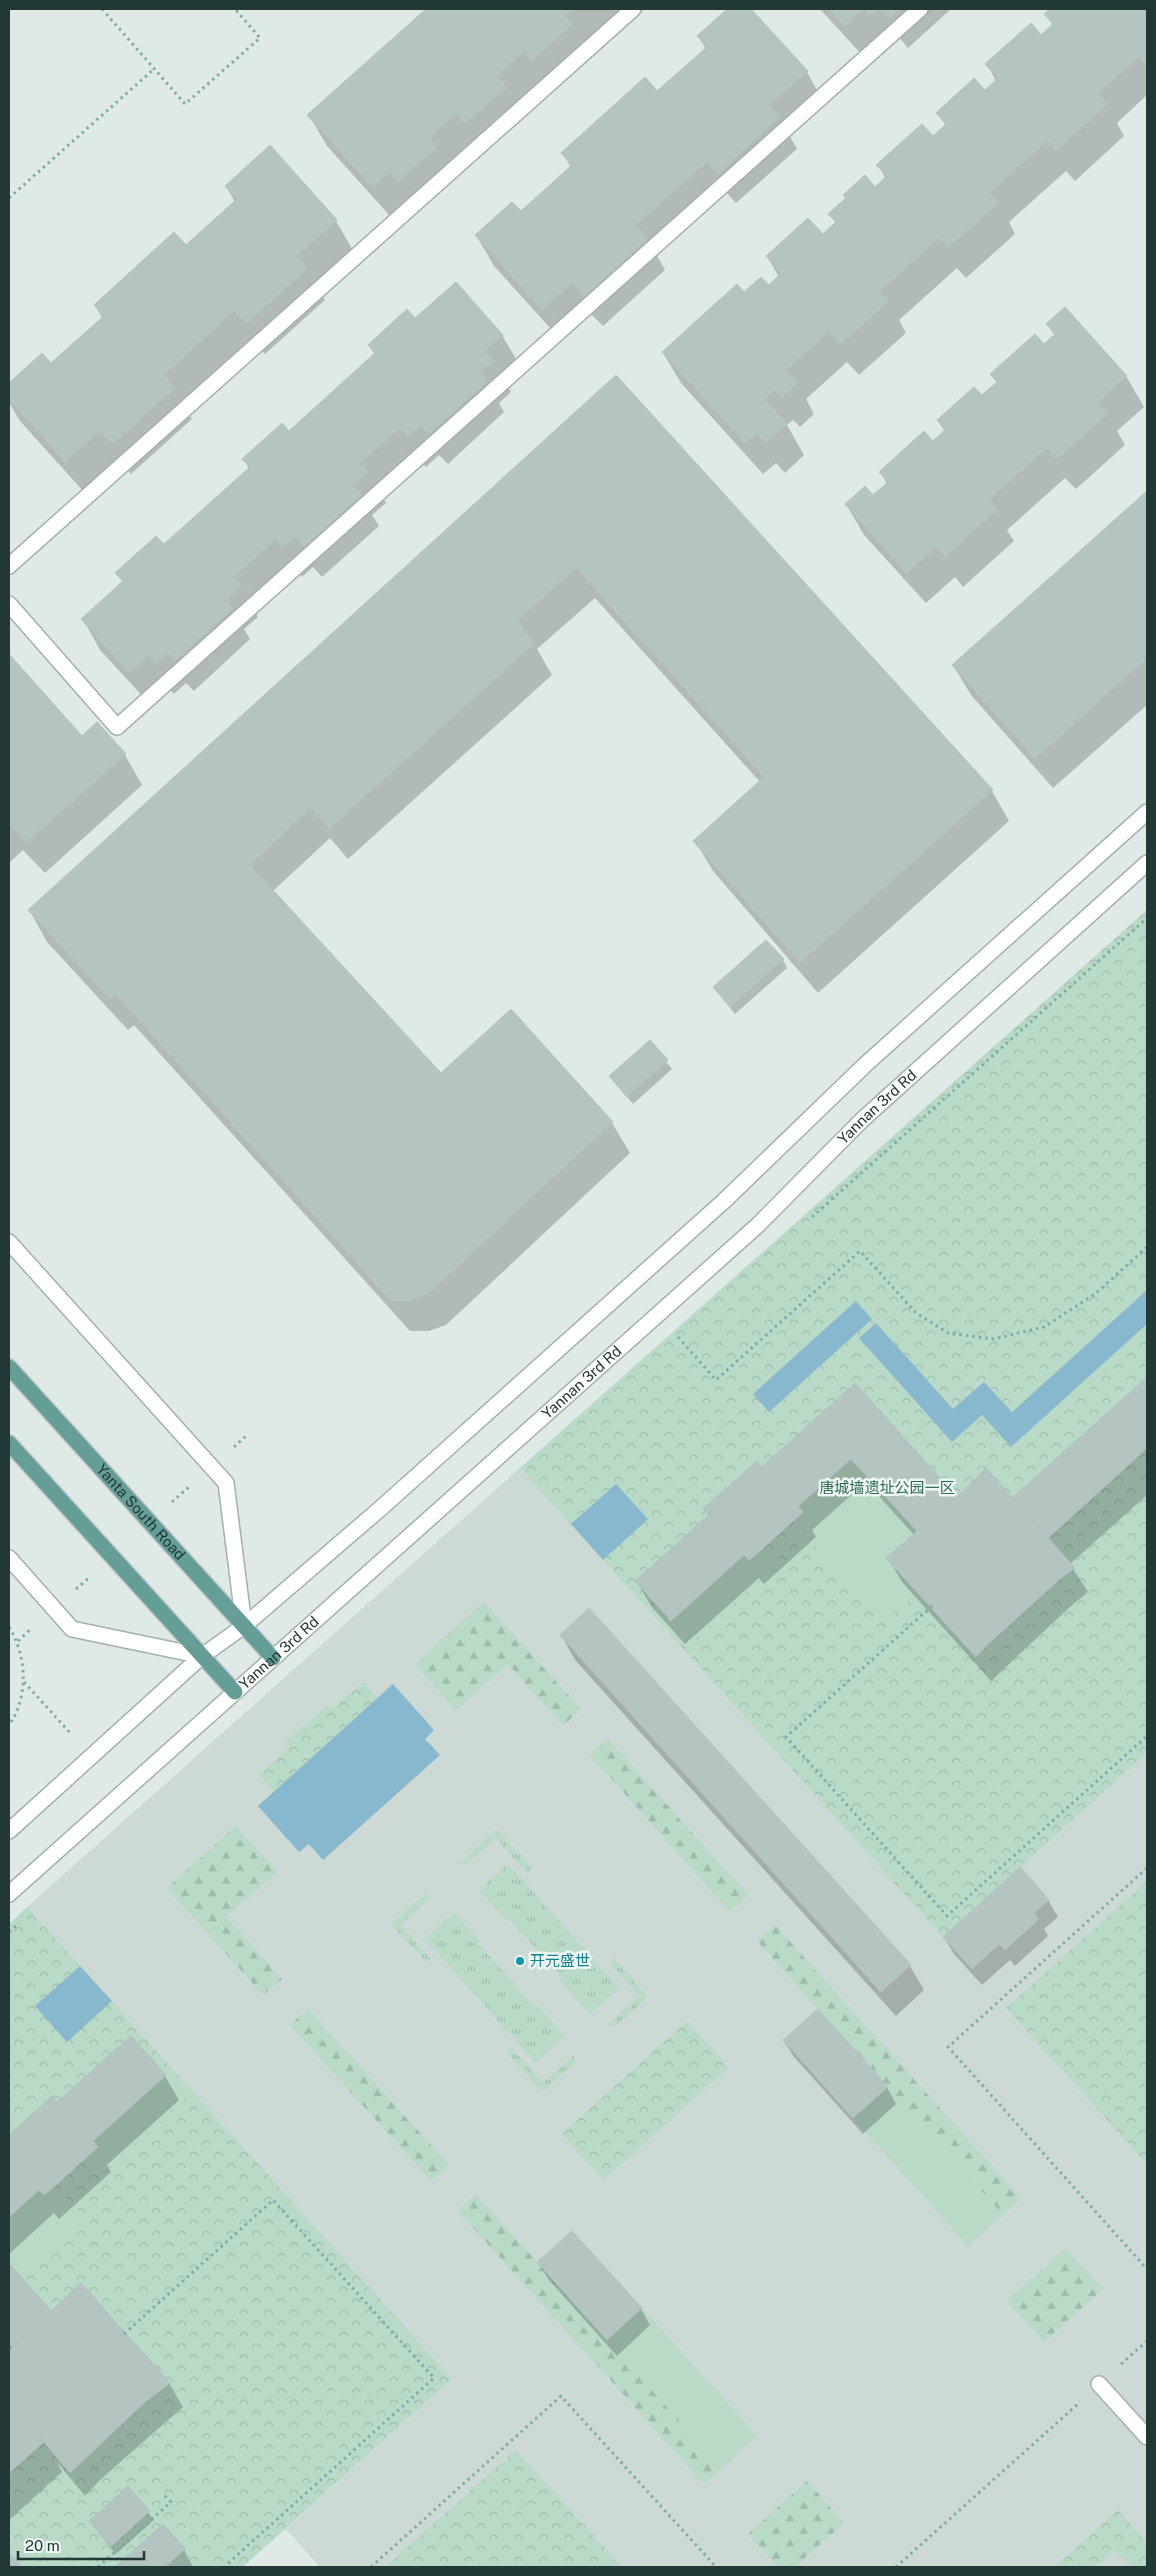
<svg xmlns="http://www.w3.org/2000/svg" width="1156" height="2576" viewBox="0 0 1156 2576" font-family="'Public Sans','Noto Sans SC',sans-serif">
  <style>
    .built { fill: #cdd9d5 }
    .grass { fill: url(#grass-tufts) }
    .forest { fill: url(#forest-firs) }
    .park { fill: url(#park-crowns) }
    .garden { fill: #b8dac6 }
    .water { fill: #88b8cd }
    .shadow { fill: #0003 }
    .building { fill: #b4c4c0; stroke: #b2c2be }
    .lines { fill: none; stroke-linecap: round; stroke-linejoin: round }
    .minor-casing { stroke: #a2b0ae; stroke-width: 18 }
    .major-casing { stroke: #bcc3c3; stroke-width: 18 }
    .path { stroke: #80aca5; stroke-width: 3; stroke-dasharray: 2.5 4; stroke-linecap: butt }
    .minor { stroke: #fff; stroke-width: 15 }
    .major { stroke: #659d97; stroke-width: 15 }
    .culture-dot { fill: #0f9aa8; stroke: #eff6f4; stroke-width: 2 }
    .labels { text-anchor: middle; stroke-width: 5; stroke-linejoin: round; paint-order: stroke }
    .street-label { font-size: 15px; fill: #213836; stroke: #eff6f4 }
    .park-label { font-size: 15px; fill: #2d6d50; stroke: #eff6f4 }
    .culture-label { font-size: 15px; fill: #0d838f; stroke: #eff6f4; text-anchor: start }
  </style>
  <defs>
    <pattern id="grass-tufts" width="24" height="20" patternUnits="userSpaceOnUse" patternTransform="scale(1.25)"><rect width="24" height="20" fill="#b8dac6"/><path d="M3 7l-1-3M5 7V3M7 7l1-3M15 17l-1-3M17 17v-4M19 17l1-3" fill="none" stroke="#9ebcab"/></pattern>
    <pattern id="forest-firs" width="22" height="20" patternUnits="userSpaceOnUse" patternTransform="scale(1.25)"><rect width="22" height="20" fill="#b8dac6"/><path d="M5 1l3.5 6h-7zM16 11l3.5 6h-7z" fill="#9ebcab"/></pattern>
    <pattern id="park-crowns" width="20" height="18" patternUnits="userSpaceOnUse" patternTransform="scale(1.25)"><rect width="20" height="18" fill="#b8dac6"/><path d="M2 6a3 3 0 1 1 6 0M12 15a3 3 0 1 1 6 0" fill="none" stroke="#9ebcab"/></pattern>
  </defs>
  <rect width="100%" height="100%" fill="#dfe9e6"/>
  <path class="built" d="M 520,1468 L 943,1937 L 1147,1753 L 1147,2567 L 320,2567 L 286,2529 L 452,2379 L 27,1907 Z"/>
  <g class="grass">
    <path d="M 497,1829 L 532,1868 L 527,1873 L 496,1838 L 466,1865 L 462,1861 Z"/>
    <path d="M 508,1864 L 619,1988 L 590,2014 L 559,1979 L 561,1977 L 508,1918 L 506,1920 L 479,1890 Z"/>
    <path d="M 426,1893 L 430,1898 L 401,1925 L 431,1959 L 427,1963 L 391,1924 Z"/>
    <path d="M 454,1912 L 480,1942 L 479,1944 L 531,2003 L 534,2002 L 565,2036 L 536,2063 L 425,1939 Z"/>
    <path d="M 613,1958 L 648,1997 L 613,2028 L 609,2024 L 639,1996 L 608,1962 Z"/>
    <path d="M 512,2049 L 543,2083 L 573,2056 L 577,2061 L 542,2092 L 507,2053 Z"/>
  </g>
  <g class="forest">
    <path d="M 484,1602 L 581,1709 L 563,1726 L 508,1664 L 456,1710 L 415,1664 Z"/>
    <path d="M 608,1739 L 748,1895 L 730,1912 L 590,1755 Z"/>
    <path d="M 236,1826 L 277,1872 L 226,1917 L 282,1979 L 263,1995 L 167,1888 Z"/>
    <path d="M 775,1925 L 1021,2198 L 1003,2215 L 757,1941 Z"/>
    <path d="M 308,2009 L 449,2165 L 431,2181 L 290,2025 Z"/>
    <path d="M 476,2194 L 722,2468 L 704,2484 L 458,2211 Z"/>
    <path d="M 1066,2248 L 1103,2289 L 1044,2342 L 1007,2301 Z"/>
    <path d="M 807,2481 L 844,2523 L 795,2567 L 778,2567 L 748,2534 Z"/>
  </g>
  <g class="park">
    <path d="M 1147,910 L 1147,1753 L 943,1937 L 520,1468 Z"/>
    <path d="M 363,1682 L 378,1698 L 274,1792 L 259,1775 L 290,1747 L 286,1742 L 327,1705 L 332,1709 Z"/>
    <path d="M 1147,1881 L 1147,2164 L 1006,2008 Z"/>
    <path d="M 27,1907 L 452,2379 L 243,2567 L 9,2567 L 9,1924 Z"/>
    <path d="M 687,2021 L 729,2067 L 604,2180 L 562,2134 Z"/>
    <path d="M 516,2450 L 622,2567 L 385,2567 Z"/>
    <path d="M 1118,2510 L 1147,2543 L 1147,2567 L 1131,2567 L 1115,2550 L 1096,2567 L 1054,2567 Z"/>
  </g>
  <g class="garden">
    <path d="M 851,1459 L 918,1532 L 919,1592 L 889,1617 L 878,1616 L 793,1522 L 803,1512 L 798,1506 Z"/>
    <path d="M 760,1551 L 775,1567 L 690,1643 L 671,1621 L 744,1555 L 749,1560 Z"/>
    <path d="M 166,2075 L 186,2097 L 102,2173 L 87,2157 L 93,2141 Z"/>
    <path d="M 888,2087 L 1003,2215 L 968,2246 L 853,2118 Z"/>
    <path d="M 55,2186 L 86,2220 L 22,2278 L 9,2263 L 9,2217 L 39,2190 L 44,2195 Z"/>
    <path d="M 642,2308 L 757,2436 L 722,2468 L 607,2340 Z"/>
  </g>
  <g class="water">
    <path d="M 1147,1290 L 1147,1324 L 1011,1447 L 982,1415 L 952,1442 L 859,1338 L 876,1323 L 953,1409 L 984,1382 L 1012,1412 Z"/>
    <path d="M 856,1301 L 872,1319 L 769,1412 L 753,1394 Z"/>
    <path d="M 616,1484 L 648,1519 L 603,1560 L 571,1524 Z"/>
    <path d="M 393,1684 L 434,1730 L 425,1739 L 440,1755 L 323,1860 L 309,1844 L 299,1852 L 258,1806 Z"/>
    <path d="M 80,1966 L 112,2001 L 67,2042 L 35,2006 Z"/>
  </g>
  <g class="shadow">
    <path d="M 427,9 L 645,9 L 622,29 L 613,19 L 516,105 L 523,118 L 483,154 L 474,144 L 391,217 L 327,146 L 309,115 Z"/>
    <path d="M 729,9 L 750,9 L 807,72 L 824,103 L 789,135 L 797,149 L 736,203 L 725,191 L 656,254 L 665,270 L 603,326 L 590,313 L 561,340 L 494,266 L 476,235 L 521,213 L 571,168 L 563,153 L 657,93 L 706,49 L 698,36 Z"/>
    <path d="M 820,9 L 951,9 L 908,48 L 899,37 L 863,56 Z"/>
    <path d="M 1052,9 L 1147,9 L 1147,95 L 1117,123 L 1124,136 L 1075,181 L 1066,171 L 1009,222 L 1015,234 L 966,278 L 957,268 L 899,320 L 906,333 L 859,375 L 847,362 L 806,399 L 814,414 L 800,427 L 793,420 L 787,425 L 804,455 L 785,473 L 776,463 L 763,474 L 681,383 L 663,353 L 744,294 L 768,286 L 779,277 L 767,256 L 822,236 L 836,224 L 830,214 L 875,189 L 886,179 L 878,165 L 933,137 L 946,126 L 938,113 L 985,92 L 996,81 L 987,64 L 1041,37 L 1053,26 L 1046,14 Z"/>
    <path d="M 269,147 L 336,221 L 354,252 L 316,285 L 325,300 L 265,354 L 253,341 L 183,404 L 192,419 L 131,474 L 119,461 L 84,492 L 20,421 L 9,402 L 9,385 L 42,355 L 51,365 L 103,319 L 95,305 L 186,247 L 235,202 L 226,186 Z"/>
    <path d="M 415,320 L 502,335 L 520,366 L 504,380 L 511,392 L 499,403 L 504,412 L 448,464 L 439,455 L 426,467 L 418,458 L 380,492 L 386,503 L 372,515 L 379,526 L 322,577 L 313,567 L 302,577 L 295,569 L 253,607 L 258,617 L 244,629 L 250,639 L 194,691 L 186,683 L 174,694 L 166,686 L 148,702 L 100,650 L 83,619 L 123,583 L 117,573 L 163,546 L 249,469 L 244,459 L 289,433 L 375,355 L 369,345 Z"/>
    <path d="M 1048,324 L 1126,376 L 1144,407 L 1117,431 L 1125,445 L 1076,489 L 1065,478 L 1007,530 L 1014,541 L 963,587 L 955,577 L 926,603 L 864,535 L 846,504 L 873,497 L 887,484 L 881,472 L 933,442 L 945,432 L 939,421 L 982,397 L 997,383 L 992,375 L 1044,346 L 1055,336 Z"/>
    <path d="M 616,377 L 992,791 L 1009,821 L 818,993 L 713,871 L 695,841 L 760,782 L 595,598 L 537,649 L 552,675 L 348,859 L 330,838 L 273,891 L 441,1074 L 511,1011 L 612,1123 L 630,1153 L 446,1325 L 429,1331 L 410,1331 L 134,1025 L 128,1030 L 47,942 L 30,911 Z"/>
    <path d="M 1147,492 L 1147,705 L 1053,788 L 971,695 L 953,665 Z"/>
    <path d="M 9,656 L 82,738 L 125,755 L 142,785 L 45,873 L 23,850 L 9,863 Z"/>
    <path d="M 783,960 L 787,968 L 735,1014 L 714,988 Z"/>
    <path d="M 650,1042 L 672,1069 L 633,1104 L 610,1076 Z"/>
    <path d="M 1147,1378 L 1147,1495 L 1070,1564 L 1088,1592 L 1070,1607 L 991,1681 L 902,1582 L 888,1558 L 915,1536 L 866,1482 L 812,1530 L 816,1537 L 764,1584 L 759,1578 L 685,1644 L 651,1606 L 637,1582 L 709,1517 L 705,1510 L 762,1469 L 855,1385 L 957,1498 L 1013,1500 Z"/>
    <path d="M 589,1610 L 910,1966 L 924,1990 L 896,2016 L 575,1660 L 561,1635 Z"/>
    <path d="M 1048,1900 L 1058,1917 L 1044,1929 L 1048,1936 L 1015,1966 L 1010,1960 L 982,1985 L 954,1954 L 944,1937 Z"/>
    <path d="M 130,2037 L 165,2076 L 179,2100 L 107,2165 L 111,2172 L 59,2219 L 54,2213 L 9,2254 L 9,2137 L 52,2098 L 57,2104 Z"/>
    <path d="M 784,2041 L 887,2087 L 896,2104 L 863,2134 L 794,2057 Z"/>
    <path d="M 538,2262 L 641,2309 L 650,2325 L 617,2356 L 548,2279 Z"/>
    <path d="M 9,2265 L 52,2313 L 169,2383 L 183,2407 L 101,2479 L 85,2496 L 57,2462 L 62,2472 L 9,2520 Z"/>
    <path d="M 128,2488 L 154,2520 L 116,2554 L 90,2522 Z"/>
    <path d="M 162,2526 L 184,2550 L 193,2567 L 117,2567 Z"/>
  </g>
  <g class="building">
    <path d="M 426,9 L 573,9 L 565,16 L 573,24 L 532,61 L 523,52 L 497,76 L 507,87 L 465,124 L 456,114 L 429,138 L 437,147 L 398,182 L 389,172 L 373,188 L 307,115 Z"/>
    <path d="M 727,9 L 751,9 L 808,71 L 769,105 L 780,117 L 718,174 L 707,162 L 636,225 L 648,239 L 584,297 L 572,283 L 542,310 L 475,235 L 512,202 L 521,211 L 572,165 L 561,153 L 645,77 L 657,91 L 707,47 L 697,36 Z"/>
    <path d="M 829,9 L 879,9 L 870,17 L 864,9 L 845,26 Z"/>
    <path d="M 881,9 L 900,9 L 890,18 Z"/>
    <path d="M 1050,9 L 1147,9 L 1147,66 L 1139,57 L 1098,94 L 1108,104 L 1056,151 L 1047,141 L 990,193 L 999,203 L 948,248 L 939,238 L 880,291 L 889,301 L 840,345 L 829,332 L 786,370 L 798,383 L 782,397 L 775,390 L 765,399 L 787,424 L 766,443 L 757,433 L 745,444 L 662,352 L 737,284 L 744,292 L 761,277 L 769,285 L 781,273 L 766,256 L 808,218 L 823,234 L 836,222 L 828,214 L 846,198 L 843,195 L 865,175 L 875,187 L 887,176 L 876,165 L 922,124 L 933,136 L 946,124 L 936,113 L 974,78 L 985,90 L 998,78 L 985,64 L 1031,23 L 1041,35 L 1053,24 L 1044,14 Z"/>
    <path d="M 270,145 L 337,220 L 297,256 L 308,268 L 246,324 L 234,311 L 164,375 L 175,388 L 113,444 L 100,431 L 65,462 L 9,400 L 9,383 L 42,353 L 51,363 L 104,316 L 94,305 L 174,232 L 186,245 L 237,199 L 225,186 Z"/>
    <path d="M 456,282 L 503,335 L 485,351 L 494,361 L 480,373 L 488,381 L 429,434 L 421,425 L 408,437 L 400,428 L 361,463 L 369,472 L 353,486 L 362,495 L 304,547 L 295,537 L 283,547 L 276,539 L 234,577 L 242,585 L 226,600 L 233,608 L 175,661 L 168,653 L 155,664 L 148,656 L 129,673 L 81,619 L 123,581 L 115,573 L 156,536 L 164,544 L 250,467 L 242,459 L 282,423 L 289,431 L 375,353 L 368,345 L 407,309 L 415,318 Z"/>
    <path d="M 1065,307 L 1127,376 L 1098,402 L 1108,414 L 1057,459 L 1047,448 L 989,500 L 997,510 L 945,557 L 936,547 L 907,574 L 845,504 L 865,486 L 873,495 L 888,482 L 879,472 L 924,431 L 933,441 L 945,430 L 937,420 L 974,387 L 982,395 L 997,382 L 990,374 L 1035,334 L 1044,344 L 1055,334 L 1046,324 Z"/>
    <path d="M 616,375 L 993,790 L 800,963 L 693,841 L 764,777 L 576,568 L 517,621 L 535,643 L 329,829 L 311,808 L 250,865 L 441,1073 L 511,1009 L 613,1122 L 428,1294 L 411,1301 L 391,1301 L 116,995 L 110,1000 L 28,910 Z"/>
    <path d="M 1147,491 L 1147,658 L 1035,759 L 952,665 Z"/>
    <path d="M 9,654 L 82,736 L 97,722 L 126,754 L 26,843 L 9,824 Z"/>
    <path d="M 766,940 L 784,959 L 730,1007 L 713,987 Z"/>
    <path d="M 650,1040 L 668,1060 L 627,1097 L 609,1076 Z"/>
    <path d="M 1147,1377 L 1147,1448 L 1047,1539 L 1011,1499 Z"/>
    <path d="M 855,1383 L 957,1497 L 918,1532 L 851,1459 L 798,1506 L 803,1512 L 760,1551 L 749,1560 L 744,1555 L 671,1621 L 635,1581 L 709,1515 L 703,1509 L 757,1461 L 762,1467 Z"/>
    <path d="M 986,1468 L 1075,1568 L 1062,1577 L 987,1645 L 976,1657 L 886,1558 L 965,1490 Z"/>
    <path d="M 589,1608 L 911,1965 L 881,1992 L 560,1635 Z"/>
    <path d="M 1020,1867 L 1049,1900 L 1034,1913 L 1039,1919 L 1005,1950 L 999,1944 L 972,1969 L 943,1937 Z"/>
    <path d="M 818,2009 L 888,2087 L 853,2118 L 783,2040 Z"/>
    <path d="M 131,2036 L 166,2075 L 93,2141 L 98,2147 L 55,2186 L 44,2195 L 39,2190 L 9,2217 L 9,2135 L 52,2096 L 57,2102 Z"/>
    <path d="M 572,2231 L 642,2308 L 607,2340 L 537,2262 Z"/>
    <path d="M 9,2263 L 52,2312 L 13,2347 L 9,2343 Z"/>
    <path d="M 81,2283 L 170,2383 L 144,2403 L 70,2473 L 9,2401 L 9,2351 Z"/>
    <path d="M 9,2401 L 45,2441 L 9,2473 Z"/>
    <path d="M 128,2486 L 150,2511 L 111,2546 L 89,2521 Z"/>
    <path d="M 163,2524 L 185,2549 L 165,2567 L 115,2567 Z"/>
    <path d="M 9,2553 L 22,2567 L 9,2567 Z"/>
  </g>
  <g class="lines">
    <g class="minor-casing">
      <g id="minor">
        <path d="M 9,566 L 633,9"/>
        <path d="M 9,604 L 117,727 L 920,9"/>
        <path d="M 9,1242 L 226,1483 L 244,1626"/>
        <path d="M 9,1558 L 72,1629 L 202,1656"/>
        <path d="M 9,1831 L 202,1656 L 244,1626 L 381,1508 L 724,1201 L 866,1064 L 1147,812"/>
        <path id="s1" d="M 9,1894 L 758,1225 L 862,1120 L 1147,863"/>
        <path d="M 1099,2384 L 1147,2437"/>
      </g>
    </g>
    <g class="major-casing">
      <g id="major">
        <path id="s2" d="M 9,1367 L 273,1658"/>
        <path d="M 9,1443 L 235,1692"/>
      </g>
    </g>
    <g class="path">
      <path d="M 102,9 L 185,104 L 260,38 L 235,9"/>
      <path d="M 9,198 L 154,69"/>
      <path d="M 812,1217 L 1147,918"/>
      <path d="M 678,1337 L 716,1380 L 860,1251 L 916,1313 L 948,1333 L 993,1339 L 1044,1327 L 1095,1294 L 1147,1247"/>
      <path d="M 234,1447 L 247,1435"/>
      <path d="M 172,1502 L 190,1486"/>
      <path d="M 76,1589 L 90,1577"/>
      <path d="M 932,1606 L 786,1737 L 947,1916 L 1147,1736"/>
      <path d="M 9,1627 C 27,1656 29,1697 9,1725"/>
      <path d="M 18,1641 L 32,1628"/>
      <path d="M 24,1682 L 72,1735"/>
      <path d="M 1147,1868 L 948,2047 L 1147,2269"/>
      <path d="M 9,1932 L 19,1923"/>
      <path d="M 124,2334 L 273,2200 L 434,2378 L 224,2567"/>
      <path d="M 1121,2364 L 1147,2341"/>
      <path d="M 98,2567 L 171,2502 L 162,2493"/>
      <path d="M 371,2567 L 561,2396 L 716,2567"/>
      <path d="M 896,2567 L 1078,2404"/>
    </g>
    <use href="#minor" class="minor"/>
    <use href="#major" class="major"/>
  </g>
  <circle class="culture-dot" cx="520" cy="1961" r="5"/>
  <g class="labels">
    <g class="street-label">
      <text dy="5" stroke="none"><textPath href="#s1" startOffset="1172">Yannan 3rd Rd</textPath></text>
      <text dy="5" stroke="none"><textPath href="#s1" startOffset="768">Yannan 3rd Rd</textPath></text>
      <text dy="5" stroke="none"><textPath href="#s2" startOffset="196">Yanta South Road</textPath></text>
      <text dy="5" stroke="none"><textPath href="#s1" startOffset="362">Yannan 3rd Rd</textPath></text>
    </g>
    <g class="park-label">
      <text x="887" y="1493">唐城墙遗址公园一区</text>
    </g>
    <g class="culture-label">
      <text x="530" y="1966">开元盛世</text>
    </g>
  </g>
  <rect width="1156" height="2576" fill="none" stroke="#213836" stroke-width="20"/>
  <path d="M18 2551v8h126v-8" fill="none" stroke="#213836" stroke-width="2.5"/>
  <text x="25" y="2551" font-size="15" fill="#213836" stroke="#eff6f4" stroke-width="4" paint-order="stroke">20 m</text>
</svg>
